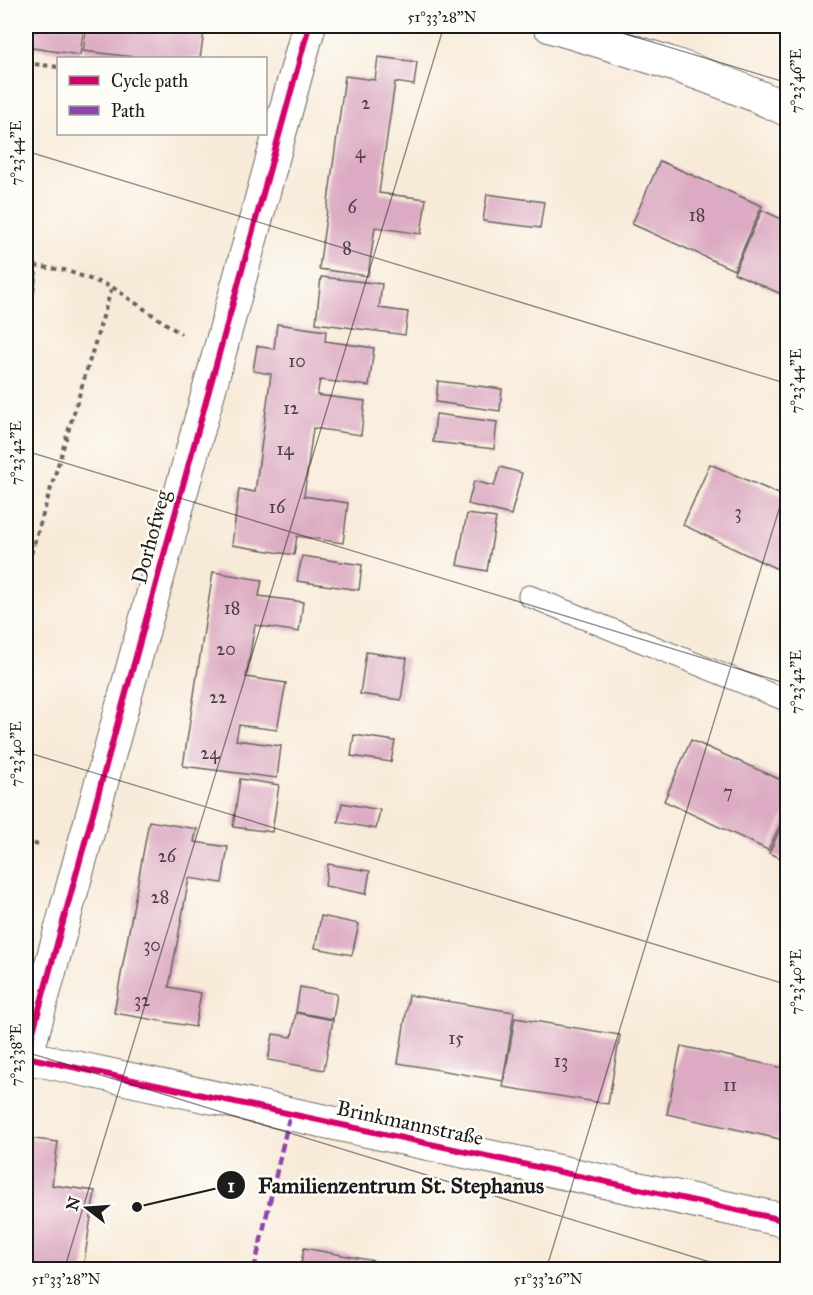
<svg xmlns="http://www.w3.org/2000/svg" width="813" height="1295" viewBox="0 0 813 1295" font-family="'IM FELL Great Primer',serif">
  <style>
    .building { fill: #dcaac2 }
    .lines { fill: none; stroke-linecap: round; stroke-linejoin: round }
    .service-casing { stroke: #69645e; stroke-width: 23 }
    .minor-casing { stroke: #69645e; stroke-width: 35 }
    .path { stroke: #69645e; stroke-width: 4; stroke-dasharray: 4.5 4.5; stroke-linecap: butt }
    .service { stroke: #fff; stroke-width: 21 }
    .minor { stroke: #fff; stroke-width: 33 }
    .quiet { stroke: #8e44ad; stroke-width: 4.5; stroke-dasharray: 9 4.5; stroke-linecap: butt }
    .cycleway-casing { stroke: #fdfcf7; stroke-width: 10 }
    .cycleway { stroke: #d6006c; stroke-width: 6 }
    .ticks { fill: none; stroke: #1c1c1c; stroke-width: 1.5; stroke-opacity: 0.45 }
    .labels { text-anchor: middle; stroke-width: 5; stroke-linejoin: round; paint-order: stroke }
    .number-label { font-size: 18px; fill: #4c4046 }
    .street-label { font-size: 21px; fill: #1c1c1c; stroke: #fdfcf7 }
    .leader { fill: none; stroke: #1c1c1c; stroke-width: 2 }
    .callout-dot { fill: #1c1c1c; stroke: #fdfcf7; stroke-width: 2 }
    .mark-label { font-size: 18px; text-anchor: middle; font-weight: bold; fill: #fff }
    .callout-label { font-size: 22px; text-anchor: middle; font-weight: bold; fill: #1c1c1c; stroke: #fdfcf7; stroke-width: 5; stroke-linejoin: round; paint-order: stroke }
    .neatline { fill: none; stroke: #1c1c1c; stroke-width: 2 }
    .ticks-label { font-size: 15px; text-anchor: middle; fill: #1c1c1c }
  </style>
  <rect width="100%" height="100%" fill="#fdfcf7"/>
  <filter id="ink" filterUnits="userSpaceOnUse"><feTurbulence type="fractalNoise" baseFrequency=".0167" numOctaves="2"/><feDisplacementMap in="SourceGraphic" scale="12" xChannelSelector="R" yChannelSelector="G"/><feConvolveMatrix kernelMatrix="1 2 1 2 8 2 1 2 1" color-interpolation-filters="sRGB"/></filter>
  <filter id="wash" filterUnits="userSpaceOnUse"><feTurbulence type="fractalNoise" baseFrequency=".008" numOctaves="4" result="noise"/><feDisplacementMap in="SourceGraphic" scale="24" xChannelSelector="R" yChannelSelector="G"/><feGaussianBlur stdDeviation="1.35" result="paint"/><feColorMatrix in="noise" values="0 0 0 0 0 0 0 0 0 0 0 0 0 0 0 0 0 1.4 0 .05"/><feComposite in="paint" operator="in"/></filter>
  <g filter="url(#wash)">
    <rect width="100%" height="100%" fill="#f8ead8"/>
    <g id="blocks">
      <g class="building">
        <path d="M 26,26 L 84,26 L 80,55 L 26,47 Z"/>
        <path d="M 87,26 L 205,26 L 200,58 L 143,58 L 83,51 Z"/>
        <path d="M 378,57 L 417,62 L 414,85 L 395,82 L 379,193 L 426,199 L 421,234 L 375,227 L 368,276 L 319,269 L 345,76 L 375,80 Z"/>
        <path d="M 660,161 L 762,206 L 734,270 L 632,224 Z"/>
        <path d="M 487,194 L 544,202 L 540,228 L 483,221 Z"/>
        <path d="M 762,210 L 788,222 L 788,297 L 734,273 Z"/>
        <path d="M 26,272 L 37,273 L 27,338 L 26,338 Z"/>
        <path d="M 321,277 L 382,284 L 379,308 L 408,312 L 405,335 L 316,323 Z"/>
        <path d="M 277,324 L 326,331 L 325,341 L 374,348 L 369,386 L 320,380 L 317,395 L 365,401 L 361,435 L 313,428 L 304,496 L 348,503 L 343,543 L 297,536 L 294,555 L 232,545 L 239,489 L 255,492 L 271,374 L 253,371 L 257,346 L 274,349 Z"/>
        <path d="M 438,381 L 502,389 L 500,411 L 436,402 Z"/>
        <path d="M 436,414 L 497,422 L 494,449 L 433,442 Z"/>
        <path d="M 710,464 L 788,498 L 788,574 L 683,525 Z"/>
        <path d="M 500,467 L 522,473 L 511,515 L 468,504 L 474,481 L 494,486 Z"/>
        <path d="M 467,514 L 496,518 L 487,571 L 457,565 Z"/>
        <path d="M 302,556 L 362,565 L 359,590 L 297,581 Z"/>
        <path d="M 213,572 L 262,580 L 259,596 L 303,602 L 299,632 L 255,625 L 246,677 L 286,683 L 277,730 L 239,725 L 236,740 L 281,746 L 277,778 L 183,766 Z"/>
        <path d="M 366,652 L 407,658 L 401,700 L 360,694 Z"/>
        <path d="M 354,735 L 395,741 L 391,762 L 351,756 Z"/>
        <path d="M 691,740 L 788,783 L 788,808 L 768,850 L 664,801 Z"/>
        <path d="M 240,779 L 279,785 L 272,832 L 233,827 Z"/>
        <path d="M 342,803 L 380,810 L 376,829 L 338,822 Z"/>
        <path d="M 788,812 L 788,861 L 769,853 Z"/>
        <path d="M 149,821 L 197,829 L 194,842 L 228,847 L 222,883 L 189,878 L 169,987 L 201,993 L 195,1027 L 114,1013 Z"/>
        <path d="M 328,864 L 370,871 L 366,894 L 325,886 Z"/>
        <path d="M 321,916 L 359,924 L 352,955 L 315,948 Z"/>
        <path d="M 300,987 L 337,994 L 333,1019 L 296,1012 Z"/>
        <path d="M 409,995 L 514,1012 L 503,1081 L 398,1063 Z"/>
        <path d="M 296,1013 L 333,1020 L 324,1070 L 268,1060 L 273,1034 L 292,1037 Z"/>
        <path d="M 515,1018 L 620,1035 L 608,1104 L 503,1087 Z"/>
        <path d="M 681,1046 L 788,1069 L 788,1102 L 780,1139 L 667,1114 Z"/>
        <path d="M 786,1118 L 788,1118 L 788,1142 L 782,1141 Z"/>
        <path d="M 26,1138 L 58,1142 L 52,1185 L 95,1191 L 83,1269 L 26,1269 Z"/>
        <path d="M 304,1248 L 413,1268 L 413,1269 L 300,1269 Z"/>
      </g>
    </g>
  </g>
  <g filter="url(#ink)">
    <use href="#blocks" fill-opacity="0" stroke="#69645e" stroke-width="1.5"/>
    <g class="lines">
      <g class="service-casing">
        <path id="service" d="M 529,596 L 788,701"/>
      </g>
      <g class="minor-casing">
        <g id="minor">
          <path d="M 550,26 C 630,50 712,74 788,110"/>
          <path d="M 26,1057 L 309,26"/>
          <path d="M 26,1057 L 788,1221"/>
        </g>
      </g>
      <g class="path">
        <path d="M 26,63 L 58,67"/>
        <path d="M 26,265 L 64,270 L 112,287 L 181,334"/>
        <path d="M 26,542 L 34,544 L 112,287"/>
        <path d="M 26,571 L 34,544"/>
        <path d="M 26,839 L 41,847"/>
      </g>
      <use href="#service" class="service"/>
      <use href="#minor" class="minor"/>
      <path class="quiet" d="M 254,1270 L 290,1114"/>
      <g class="cycleway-casing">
        <g id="cycleway">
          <path d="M 26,1057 L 309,26"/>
          <path d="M 26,1057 L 788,1221"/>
        </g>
      </g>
      <use href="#cycleway" class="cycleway"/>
    </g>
  </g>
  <path class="ticks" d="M 599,26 L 788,83M 26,151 L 788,384M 26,451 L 788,684M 26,752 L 788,985M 26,1052 L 736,1270M 64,1270 L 444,26M 546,1270 L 788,480"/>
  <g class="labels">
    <g class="number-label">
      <text x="366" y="109">2</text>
      <text x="360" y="158">4</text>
      <text x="352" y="213">6</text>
      <text x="697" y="221">18</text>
      <text x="347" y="254">8</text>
      <text x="297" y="367">10</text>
      <text x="291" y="414">12</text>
      <text x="285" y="455">14</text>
      <text x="277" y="513">16</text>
      <text x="738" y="518">3</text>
      <text x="232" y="614">18</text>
      <text x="226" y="655">20</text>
      <text x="218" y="703">22</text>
      <text x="210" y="759">24</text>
      <text x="728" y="798">7</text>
      <text x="167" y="862">26</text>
      <text x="160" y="903">28</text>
      <text x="152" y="951">30</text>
      <text x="142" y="1006">32</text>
      <text x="456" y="1044">15</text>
      <text x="561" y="1067">13</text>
      <text x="730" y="1091">11</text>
    </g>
    <g class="street-label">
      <text transform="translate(151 537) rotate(-75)" y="7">Dorhofweg</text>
      <text transform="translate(410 1123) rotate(12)" y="7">Brinkmannstraße</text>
    </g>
  </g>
  <path class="leader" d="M137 1207L231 1185"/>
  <g class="callout-dot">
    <circle cx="137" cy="1207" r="6"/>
    <circle cx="231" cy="1185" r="15"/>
  </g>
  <g class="mark-label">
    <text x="231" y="1192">1</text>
  </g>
  <g class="callout-label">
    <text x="401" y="1193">Familienzentrum St. Stephanus</text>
  </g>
  <rect width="813" height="1295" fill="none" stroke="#fdfcf7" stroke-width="66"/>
  <rect x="57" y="57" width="210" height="78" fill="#fdfcf7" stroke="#a3a29f" stroke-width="1.5"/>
  <rect x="69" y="76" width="30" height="9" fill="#d6006c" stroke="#a3a29f" stroke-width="1.5"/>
  <text x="111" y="87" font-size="18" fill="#1c1c1c">Cycle path</text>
  <rect x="69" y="106" width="30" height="9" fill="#8e44ad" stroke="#a3a29f" stroke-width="1.5"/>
  <text x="111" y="117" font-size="18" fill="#1c1c1c">Path</text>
  <g transform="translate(87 1208) rotate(287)" stroke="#fdfcf7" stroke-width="4.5" paint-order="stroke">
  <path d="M0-4.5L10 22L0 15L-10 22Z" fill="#1c1c1c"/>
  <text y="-9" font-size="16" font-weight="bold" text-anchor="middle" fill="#1c1c1c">N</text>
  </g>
  <rect x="33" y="33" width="747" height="1229" class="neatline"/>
  <g class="ticks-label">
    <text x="442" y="22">51°33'28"N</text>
    <text transform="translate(796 81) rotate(-90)" y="5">7°23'46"E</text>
    <text transform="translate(16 153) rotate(-90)" y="5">7°23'44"E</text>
    <text transform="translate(796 381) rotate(-90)" y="5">7°23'44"E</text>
    <text transform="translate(16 453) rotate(-90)" y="5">7°23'42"E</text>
    <text transform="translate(796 682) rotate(-90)" y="5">7°23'42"E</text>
    <text transform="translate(16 754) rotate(-90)" y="5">7°23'40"E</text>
    <text transform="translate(796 982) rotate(-90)" y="5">7°23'40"E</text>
    <text transform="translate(16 1055) rotate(-90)" y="5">7°23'38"E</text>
    <text x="66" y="1284">51°33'28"N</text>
    <text x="548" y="1284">51°33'26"N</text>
  </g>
</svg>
